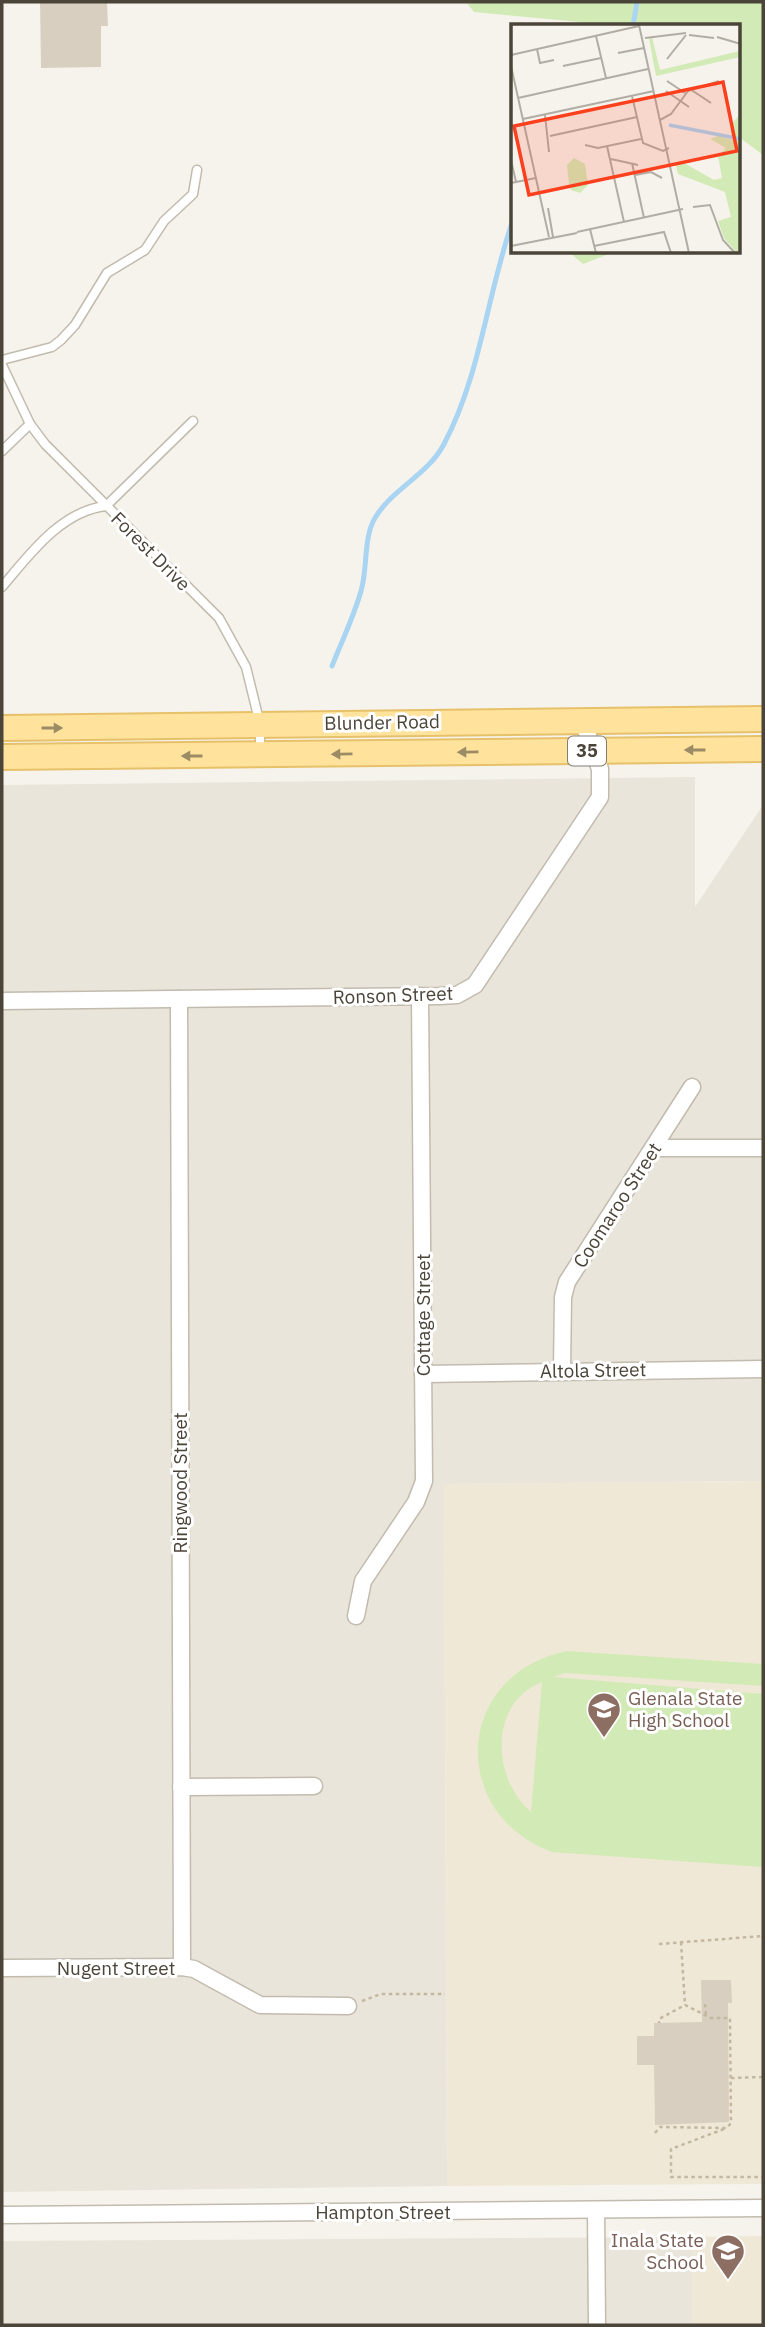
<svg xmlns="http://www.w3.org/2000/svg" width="765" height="2327" viewBox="0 0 765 2327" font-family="'IBM Plex Sans',sans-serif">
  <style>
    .residential { fill: #eae5da }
    .education { fill: #efe8d6 }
    .green { fill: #d2eab5; fill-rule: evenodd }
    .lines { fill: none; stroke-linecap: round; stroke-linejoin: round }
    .stream { stroke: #a9d4f2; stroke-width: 5 }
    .building { fill: #d8cfc1 }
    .service-casing { stroke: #c2bbae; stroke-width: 11 }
    .minor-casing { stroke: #c2bbae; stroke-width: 19 }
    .primary-casing { stroke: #e6c16a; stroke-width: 28 }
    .path { stroke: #c4b79f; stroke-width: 2.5; stroke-dasharray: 3.5 3.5; stroke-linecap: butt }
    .service { stroke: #fff; stroke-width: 8 }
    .minor { stroke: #fff; stroke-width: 16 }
    .primary { stroke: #ffe39c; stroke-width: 24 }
    .oneway { fill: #9c8c66 }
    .labels { text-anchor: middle; stroke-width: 6; stroke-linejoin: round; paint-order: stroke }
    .shield { fill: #fff; stroke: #817c74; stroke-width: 2 }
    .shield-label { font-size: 18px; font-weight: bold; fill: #4b4439 }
    .street-label { font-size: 19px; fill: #4b4439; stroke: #fff }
    .education-label { font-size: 19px; fill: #785e54; stroke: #fff; text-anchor: start }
    .inset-river { fill: none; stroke: #a9d4f2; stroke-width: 3.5 }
    .inset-road { fill: none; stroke: #b2ada4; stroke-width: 2 }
    .view { fill: #fc3f1d; fill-opacity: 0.15; stroke: #fc3f1d; stroke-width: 3.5 }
    .inset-edge { fill: none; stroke: #4b4439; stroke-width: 3.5 }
  </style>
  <rect width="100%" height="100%" fill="#f6f3ec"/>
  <g class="residential">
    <path d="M 695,777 L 695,907 L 763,805 L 763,1481 L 444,1484 L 447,2186 L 2,2192 L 2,785 Z"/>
    <path d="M 692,2237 L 692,2325 L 2,2325 L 2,2241 Z"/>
  </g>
  <g class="education">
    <path d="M 763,1481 L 763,2184 L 447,2186 L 444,1484 Z"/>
    <path d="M 763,2236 L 763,2325 L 692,2325 L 692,2237 Z"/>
  </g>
  <g class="green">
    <path d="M 466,2 L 763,2 L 763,155 L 739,137 L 739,26 L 623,26 L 474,12 Z"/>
    <path d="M 569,252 L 614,252 L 583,264 Z"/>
    <path d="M 567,1651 L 763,1664 L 763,1686 L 565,1673 L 553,1677 L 763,1694 L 763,1867 L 552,1852 C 448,1814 454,1674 567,1651 ZM 542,1682 L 531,1812 C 492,1779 488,1703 542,1682 Z"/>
  </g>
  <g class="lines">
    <g class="stream">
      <path d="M 633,26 L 637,2"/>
      <path d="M 332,666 C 342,641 354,616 361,591 C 368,568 363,538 375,518 C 392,489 428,475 444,444 C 481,374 487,294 513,220"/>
    </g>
  </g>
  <g class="building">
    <path d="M 40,2 L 107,2 L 108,26 L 101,26 L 101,67 L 41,68 Z"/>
    <path d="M 701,1980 L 731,1980 L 732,2003 L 728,2003 L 729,2122 L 655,2125 L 654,2065 L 637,2065 L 637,2036 L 654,2036 L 654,2023 L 702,2022 Z"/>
  </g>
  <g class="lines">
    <g class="service-casing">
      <g id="service">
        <path d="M 2,360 L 52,347 L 61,340 L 75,325 L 107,273 L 145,250 L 164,221 L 193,194 L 197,170"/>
        <path d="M 2,365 L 30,424 L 45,444 L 219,618 L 246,667 L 260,724 L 260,752"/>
        <path d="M 2,451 L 30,424"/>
        <path d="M 2,587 C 29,555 61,511 106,506 L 193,421"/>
      </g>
    </g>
    <g class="minor-casing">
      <g id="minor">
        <path d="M 179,999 L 182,1967"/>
        <path d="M 2,1001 L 439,996 L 457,995 L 475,985 L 600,797 L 600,769 L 582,719"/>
        <path d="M 656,1148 L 763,1148"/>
        <path d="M 562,1370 L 563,1297 L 567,1282 L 692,1087"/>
        <path d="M 423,1374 L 763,1369"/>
        <path d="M 356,1616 L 363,1581 L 416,1502 L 424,1481 L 420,996"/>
        <path d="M 181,1787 L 314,1786"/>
        <path d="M 2,1968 L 182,1967 L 194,1969 L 260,2005 L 348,2006"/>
        <path d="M 596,2210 L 597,2325"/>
        <path d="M 2,2215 L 763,2208"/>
      </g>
    </g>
    <g class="primary-casing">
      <g id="primary">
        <path d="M 2,728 L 763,719"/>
        <path d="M 2,757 L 763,749"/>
      </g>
    </g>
    <g class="path">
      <path d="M 681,1942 L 685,2005"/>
      <path d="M 659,1944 L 763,1936"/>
      <path d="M 362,2001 L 381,1994 L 445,1994"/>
      <path d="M 705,2004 L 706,2014"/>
      <path d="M 731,2078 L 763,2077"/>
      <path d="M 724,2129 L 671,2149 L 671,2177 L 763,2177"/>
      <path d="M 655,2133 L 660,2127 L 727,2128 L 731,2123 L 730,2018 L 711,2018 L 685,2005 L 659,2019 L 659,2023"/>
    </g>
    <use href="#service" class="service"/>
    <use href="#minor" class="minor"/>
    <use href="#primary" class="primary"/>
  </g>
  <defs><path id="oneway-solid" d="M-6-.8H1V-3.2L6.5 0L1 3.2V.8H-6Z" transform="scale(1.75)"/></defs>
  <g class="oneway">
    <use href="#oneway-solid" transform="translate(52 728)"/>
    <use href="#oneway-solid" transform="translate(695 750) rotate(180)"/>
    <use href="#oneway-solid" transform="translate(468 752) rotate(179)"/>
    <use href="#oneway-solid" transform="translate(342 754) rotate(179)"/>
    <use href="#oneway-solid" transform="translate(192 756) rotate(180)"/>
  </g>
  <defs>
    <g id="school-pin" transform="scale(1.75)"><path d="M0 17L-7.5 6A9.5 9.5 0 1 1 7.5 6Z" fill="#8d6e63" stroke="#fff"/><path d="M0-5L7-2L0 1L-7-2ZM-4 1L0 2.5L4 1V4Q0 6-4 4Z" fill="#fff"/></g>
  </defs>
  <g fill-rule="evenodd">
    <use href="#school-pin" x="604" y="1709"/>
    <use href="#school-pin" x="728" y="2251"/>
  </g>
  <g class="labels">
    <rect class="shield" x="568" y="736.5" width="38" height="29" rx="5"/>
    <g class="shield-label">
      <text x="587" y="757">35</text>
    </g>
    <g class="street-label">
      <text transform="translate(151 551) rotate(45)" y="7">Forest Drive</text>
      <text transform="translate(382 722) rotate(-1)" y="7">Blunder Road</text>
      <text transform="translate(393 995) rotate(-2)" y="7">Ronson Street</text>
      <text transform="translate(617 1205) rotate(-57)" y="7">Coomaroo Street</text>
      <text transform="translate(423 1315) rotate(-90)" y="7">Cottage Street</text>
      <text transform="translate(593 1370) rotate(-1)" y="7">Altola Street</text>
      <text transform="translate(180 1483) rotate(-90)" y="7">Ringwood Street</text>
      <text x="116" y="1975">Nugent Street</text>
      <text x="383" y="2219">Hampton Street</text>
    </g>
    <g class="education-label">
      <text x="628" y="1705">Glenala State<tspan x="628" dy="22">High School</tspan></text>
      <text x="704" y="2247" text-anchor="end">Inala State<tspan x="704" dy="22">School</tspan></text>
    </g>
  </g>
  <g transform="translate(511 24)">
    <rect width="229" height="229" fill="#f6f3ec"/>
    <path d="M 141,13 L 149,46 L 229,27 L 229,33 L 145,52 L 138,14 ZM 229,90 L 229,229 L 226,229 L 213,214 L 207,197 L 220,193 L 214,168 L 167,150 L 165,141 L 173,139 L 203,156 L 211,154 L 207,132 L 215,124 L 199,115 L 207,112 L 221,116 L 220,101 ZM 63,134 L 74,140 L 77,161 L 69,169 L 60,166 L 58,160 L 56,141 Z" fill="#d2eab5"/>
    <path class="inset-river" d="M 158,101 L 230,115"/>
    <path class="inset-road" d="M 128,1 L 178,229M 178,11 L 203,14M 85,12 L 95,54M 206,13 L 230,20M 134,14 L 175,9M 26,25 L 29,39 L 43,36M 107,29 L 133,24M 0,31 L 128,2M 156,35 L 175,11M 0,42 L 38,213M 52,42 L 90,34M 156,57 L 174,69M 179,65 L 200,79M 155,67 L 178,83M 121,72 L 132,119 L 152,127 L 158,124M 7,74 L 137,45M 34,91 L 38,128M 12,95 L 143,67M 149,96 L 160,90 L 177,67 L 208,57M 39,112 L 126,93M 74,121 L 87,124 L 130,115M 96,122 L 113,198M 100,135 L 127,141M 0,136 L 5,158M 121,139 L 133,194M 124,151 L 140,148 L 151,154M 0,159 L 25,154M 182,183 L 199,181 L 212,216 L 224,229M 37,184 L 42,213M 79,205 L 85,229M 66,208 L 172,185M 0,222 L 66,209M 83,222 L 153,208 L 160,229"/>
    <path class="view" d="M 212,58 L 226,127 L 18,171 L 3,102 Z"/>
    <rect width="229" height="229" class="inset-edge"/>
  </g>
  <rect width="765" height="2327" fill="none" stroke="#4b4439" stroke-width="7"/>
</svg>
